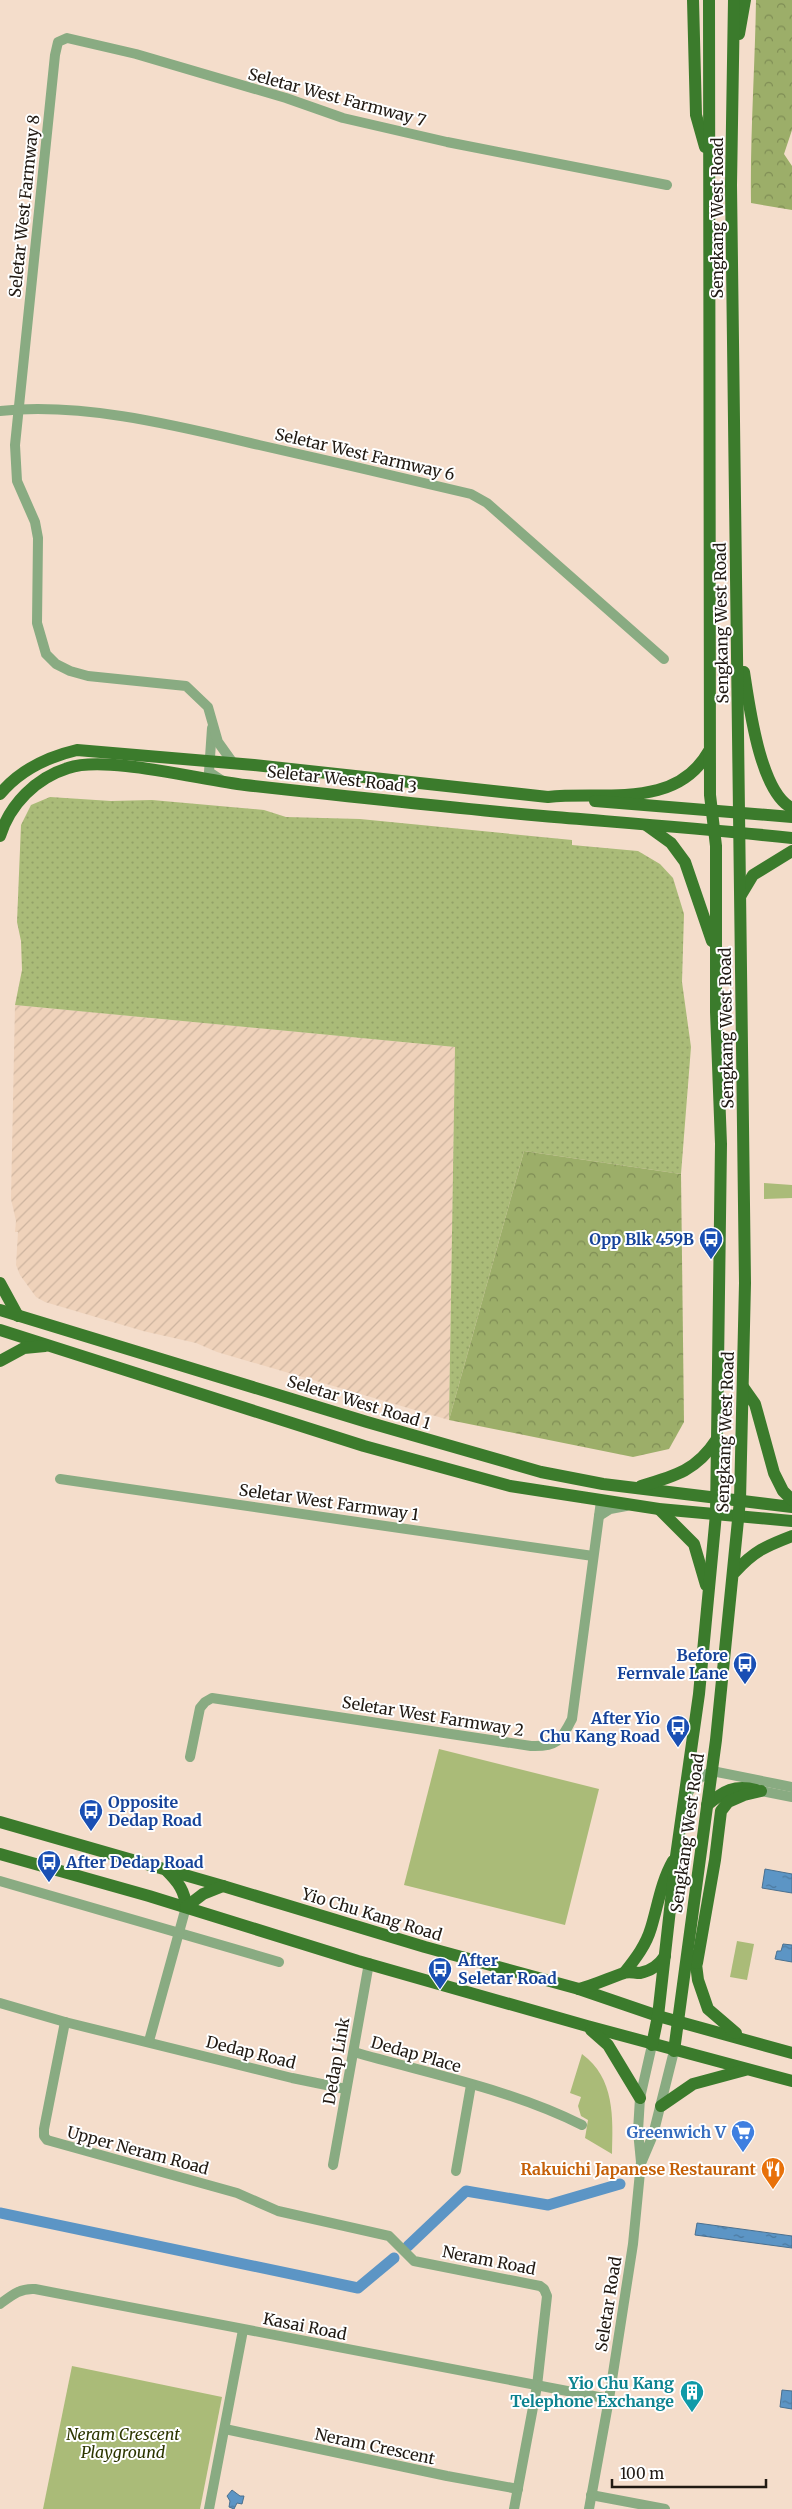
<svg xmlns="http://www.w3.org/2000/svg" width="792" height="2509" viewBox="0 0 792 2509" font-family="Merriweather,serif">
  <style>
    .industrial { fill: url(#industrial-furrows) }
    .grass { fill: url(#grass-dots) }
    .forest { fill: url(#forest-crowns) }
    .green { fill: #aabb78 }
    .water { fill: url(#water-ripples); stroke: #4a708f }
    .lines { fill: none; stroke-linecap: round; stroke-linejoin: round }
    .canal { stroke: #5c95c5; stroke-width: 11 }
    .minor { stroke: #89ab82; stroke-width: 10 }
    .major { stroke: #3b7b2c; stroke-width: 12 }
    .labels { text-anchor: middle; stroke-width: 4; stroke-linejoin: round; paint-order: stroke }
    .street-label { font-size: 16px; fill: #201912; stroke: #fff }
    .transit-label { font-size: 16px; font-weight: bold; fill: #164399; stroke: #fff; text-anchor: end }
    .shop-label { font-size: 16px; font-weight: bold; fill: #366cbe; stroke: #fff; text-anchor: end }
    .food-label { font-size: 16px; font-weight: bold; fill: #c56008; stroke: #fff; text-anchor: end }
    .culture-label { font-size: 16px; font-weight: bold; fill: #0d838f; stroke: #fff; text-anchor: end }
    .park-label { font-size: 16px; font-style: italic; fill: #2c3600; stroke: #fff }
  </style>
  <defs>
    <pattern id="industrial-furrows" width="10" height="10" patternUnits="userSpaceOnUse" patternTransform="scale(1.25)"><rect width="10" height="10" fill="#efd2ba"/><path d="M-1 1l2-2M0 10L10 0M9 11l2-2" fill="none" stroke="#cdb49f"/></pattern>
    <pattern id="grass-dots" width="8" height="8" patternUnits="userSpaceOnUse" patternTransform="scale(1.25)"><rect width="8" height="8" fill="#aabb78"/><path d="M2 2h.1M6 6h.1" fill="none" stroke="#92a067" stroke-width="1.8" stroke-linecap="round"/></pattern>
    <pattern id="forest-crowns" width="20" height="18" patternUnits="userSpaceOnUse" patternTransform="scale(1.25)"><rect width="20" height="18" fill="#9cae69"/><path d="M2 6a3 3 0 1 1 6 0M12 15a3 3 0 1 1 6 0" fill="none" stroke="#7f8d55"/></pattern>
    <pattern id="water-ripples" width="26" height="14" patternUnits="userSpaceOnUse" patternTransform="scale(1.25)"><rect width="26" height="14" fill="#5c95c5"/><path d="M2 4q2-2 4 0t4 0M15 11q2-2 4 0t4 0" fill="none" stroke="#4c799f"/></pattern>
  </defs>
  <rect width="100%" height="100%" fill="#f4ddcb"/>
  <path class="industrial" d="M 15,1005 L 455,1047 L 449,1420 L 217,1352 L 196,1343 L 143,1331 L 45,1302 L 36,1297 L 20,1275 L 16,1265 L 18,1232 L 15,1232 L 16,1221 L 11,1199 Z"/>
  <path class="grass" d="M 50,797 L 111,801 L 152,800 L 264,810 L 286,817 L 360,819 L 572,840 L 572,845 L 638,851 L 660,864 L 673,878 L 684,914 L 682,982 L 691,1047 L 681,1174 L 524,1151 L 449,1420 L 455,1047 L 15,1005 L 22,970 L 21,941 L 17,922 L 21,825 L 31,805 Z"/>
  <g class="forest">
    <path d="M 756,0 L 792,0 L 792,130 L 784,154 L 792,166 L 792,210 L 751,203 C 750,135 755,68 756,0 Z"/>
    <path d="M 524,1151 L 681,1174 L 684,1422 L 669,1449 L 633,1457 L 449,1420 Z"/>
  </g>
  <g class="green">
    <path d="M 764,1183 L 792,1185 L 792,1198 L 764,1199 Z"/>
    <path d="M 439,1749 L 599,1789 L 565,1925 L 404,1885 Z"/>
    <path d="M 737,1941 L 754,1944 L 747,1980 L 730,1977 Z"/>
    <path d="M 582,2054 C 615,2078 613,2118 612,2154 L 585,2138 L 588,2120 L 581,2116 L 578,2106 L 581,2097 L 570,2093 Z"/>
    <path d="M 72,2366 L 222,2397 L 200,2509 L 43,2509 Z"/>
  </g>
  <g class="water">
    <path d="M 765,1869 L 792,1874 L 792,1893 L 762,1888 Z"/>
    <path d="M 783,1944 L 792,1945 L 792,1962 L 775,1959 L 777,1951 L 781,1951 Z"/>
    <path d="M 697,2223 L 792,2236 L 792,2248 L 695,2235 Z"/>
    <path d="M 782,2390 L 792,2391 L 792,2409 L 780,2407 Z"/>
    <path d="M 232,2490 L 240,2496 L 244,2496 L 242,2504 L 237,2503 L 234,2509 L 229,2507 L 230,2501 L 227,2496 Z"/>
  </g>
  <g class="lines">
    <g class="canal">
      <path d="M 0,2213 L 358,2288 L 394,2258"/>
      <path d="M 408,2246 L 466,2191 L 548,2205 L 620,2184"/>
    </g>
    <g class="minor">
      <path d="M 0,411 C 84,402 178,426 259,445 C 330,461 400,477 471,494 L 487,503 L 664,659"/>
      <path d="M 212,728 L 209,772 L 221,780"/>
      <path d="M 233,763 L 218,742 L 208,707 L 186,686 L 88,676 L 70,671 L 56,664 L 46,654 L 37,623 L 38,538 L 35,522 L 17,481 L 15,445 L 55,55 L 58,42 L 67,38 L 136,54 L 286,98 L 343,118 L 447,142 L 667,185"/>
      <path d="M 60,1479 L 593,1556"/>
      <path d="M 599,1516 L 610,1509 L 626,1506"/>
      <path d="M 190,1757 L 200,1708 L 205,1702 L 212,1698 L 531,1746 C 556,1747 561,1741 572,1719 L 601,1501"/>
      <path d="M 761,1791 L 792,1797"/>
      <path d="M 687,1795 L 695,1781 L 712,1771 L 792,1787"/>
      <path d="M 0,1881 L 279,1962"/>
      <path d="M 0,2003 L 65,2022 L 292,2078 L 346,2089"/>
      <path d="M 65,2022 L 44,2129 L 44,2136 L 47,2140 L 237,2193 L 278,2211 L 389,2236 L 414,2261 L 540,2286 L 544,2289 L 547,2296 L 537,2386 L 514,2509"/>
      <path d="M 149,2041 L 186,1907"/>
      <path d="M 354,2052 C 430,2074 510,2089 582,2125"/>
      <path d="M 642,2161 L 653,2135 L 674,2051"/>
      <path d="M 333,2165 L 369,1963"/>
      <path d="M 456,2171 L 471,2085"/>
      <path d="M 0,2304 C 12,2295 20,2288 35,2289 L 609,2399"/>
      <path d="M 225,2429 L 447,2476 L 518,2489"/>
      <path d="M 591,2495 L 665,2509"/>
      <path d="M 209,2509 L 243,2330"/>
      <path d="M 589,2509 L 609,2399 L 633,2244 L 641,2162 L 638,2131 L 640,2098 L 652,2045"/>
    </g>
    <g class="major">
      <path d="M 693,0 L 696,115 L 705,147"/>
      <path d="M 739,34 L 745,0"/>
      <path d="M 744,672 C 749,704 760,793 792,808"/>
      <path d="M 0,794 C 20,770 47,757 77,750 L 254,765 L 548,797 C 604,791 676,810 709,751"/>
      <path d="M 595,801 L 792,817"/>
      <path d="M 646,825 L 671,843 L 685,862 L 712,941"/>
      <path d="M 0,836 C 10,804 36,778 68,768 C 106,755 201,780 245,785 C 344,796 444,807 543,816 C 626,823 709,829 792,838"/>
      <path d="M 741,895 L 753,875 L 792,851"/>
      <path d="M 0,1283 L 18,1316"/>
      <path d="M 0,1310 L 367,1422 L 541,1472 L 603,1484 L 792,1507"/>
      <path d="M 0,1330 L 364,1446 L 510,1486 L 659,1509 L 792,1521"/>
      <path d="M 0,1361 L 24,1348 L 45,1346"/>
      <path d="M 743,1387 L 755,1404 L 774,1473 L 783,1491 L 792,1500"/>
      <path d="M 641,1486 C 676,1476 697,1470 717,1439"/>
      <path d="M 659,1509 L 694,1544 L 706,1585"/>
      <path d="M 735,1572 C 754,1551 766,1546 792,1536"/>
      <path d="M 707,1805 C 724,1791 735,1784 756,1790"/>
      <path d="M 0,1822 L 223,1886 L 425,1947 L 579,1989 L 658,2016 L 792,2053"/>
      <path d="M 0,1854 L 149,1896 L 358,1961 L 587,2026 L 792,2081"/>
      <path d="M 167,1871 C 178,1882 185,1891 186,1907"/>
      <path d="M 186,1907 L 203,1894 L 223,1886"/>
      <path d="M 695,1956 L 698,1980 L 708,2009 L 736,2033"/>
      <path d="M 697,1963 L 715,1860 L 721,1811 L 728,1802 L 744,1795 L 761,1791"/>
      <path d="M 625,1972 C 636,1958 646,1945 651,1928 C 658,1905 661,1882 673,1861"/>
      <path d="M 579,1989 C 595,1985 609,1978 624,1973 C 629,1971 634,1973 640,1973 C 651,1971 659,1965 665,1956"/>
      <path d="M 591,2030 L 608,2045 L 640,2098"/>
      <path d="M 652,2045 L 658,2016 L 676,1856 L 699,1694 L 716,1514 L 721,1144 L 716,1012 L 716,846 L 710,795 L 709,0"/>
      <path d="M 674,2051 L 716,1740 L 740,1500 L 745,1283 L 731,185 L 734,0"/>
      <path d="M 661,2106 L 693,2084 L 745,2070"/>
    </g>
  </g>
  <defs>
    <g id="bus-pin" transform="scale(1.25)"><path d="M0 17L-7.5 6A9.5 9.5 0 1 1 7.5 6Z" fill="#1a4fb4" stroke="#fff"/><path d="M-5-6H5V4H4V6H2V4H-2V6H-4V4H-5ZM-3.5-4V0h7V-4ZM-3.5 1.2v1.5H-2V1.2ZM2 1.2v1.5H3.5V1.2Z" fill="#fff"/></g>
    <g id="supermarket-pin" transform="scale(1.25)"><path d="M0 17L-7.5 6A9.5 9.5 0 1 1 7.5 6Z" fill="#3f7fe0" stroke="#fff"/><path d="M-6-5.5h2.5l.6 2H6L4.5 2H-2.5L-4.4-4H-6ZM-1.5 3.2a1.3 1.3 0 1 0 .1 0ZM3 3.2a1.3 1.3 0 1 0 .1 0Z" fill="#fff"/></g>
    <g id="restaurant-pin" transform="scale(1.25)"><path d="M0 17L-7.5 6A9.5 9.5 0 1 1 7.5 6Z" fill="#e8710a" stroke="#fff"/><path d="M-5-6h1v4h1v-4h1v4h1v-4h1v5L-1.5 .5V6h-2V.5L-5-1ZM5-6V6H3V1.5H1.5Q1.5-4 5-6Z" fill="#fff"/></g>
    <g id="building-pin" transform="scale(1.25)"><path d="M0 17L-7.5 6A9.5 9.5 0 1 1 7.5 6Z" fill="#0f9aa8" stroke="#fff"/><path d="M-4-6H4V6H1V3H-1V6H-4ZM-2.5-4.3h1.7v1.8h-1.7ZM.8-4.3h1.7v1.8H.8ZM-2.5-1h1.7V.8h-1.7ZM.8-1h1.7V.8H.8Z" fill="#fff"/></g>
  </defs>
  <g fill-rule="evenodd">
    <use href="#bus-pin" x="711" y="1239"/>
    <use href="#bus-pin" x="745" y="1664"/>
    <use href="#bus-pin" x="678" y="1727"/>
    <use href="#bus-pin" x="91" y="1811"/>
    <use href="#bus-pin" x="49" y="1862"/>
    <use href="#bus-pin" x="440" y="1969"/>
    <use href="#supermarket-pin" x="743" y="2132"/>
    <use href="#restaurant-pin" x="773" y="2169"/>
    <use href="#building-pin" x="692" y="2392"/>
  </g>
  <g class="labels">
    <g class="street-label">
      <text transform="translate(337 97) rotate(15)" y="6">Seletar West Farmway 7</text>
      <text transform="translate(24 206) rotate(-84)" y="6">Seletar West Farmway 8</text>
      <text transform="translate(717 218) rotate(-90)" y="6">Sengkang West Road</text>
      <text transform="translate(365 454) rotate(13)" y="6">Seletar West Farmway 6</text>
      <text transform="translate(721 623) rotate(-91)" y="6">Sengkang West Road</text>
      <text transform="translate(342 779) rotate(6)" y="6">Seletar West Road 3</text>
      <text transform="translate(726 1028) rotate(-91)" y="6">Sengkang West Road</text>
      <text transform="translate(359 1402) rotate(17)" y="6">Seletar West Road 1</text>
      <text transform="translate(725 1432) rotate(-88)" y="6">Sengkang West Road</text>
      <text transform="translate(329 1502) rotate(8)" y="6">Seletar West Farmway 1</text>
      <text transform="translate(433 1716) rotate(9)" y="6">Seletar West Farmway 2</text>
      <text transform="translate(687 1833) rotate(-82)" y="6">Sengkang West Road</text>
      <text transform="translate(372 1914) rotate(17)" y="6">Yio Chu Kang Road</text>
      <text transform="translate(251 2052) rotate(14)" y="6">Dedap Road</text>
      <text transform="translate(416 2054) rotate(16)" y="6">Dedap Place</text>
      <text transform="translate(336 2061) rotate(-80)" y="6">Dedap Link</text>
      <text transform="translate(138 2150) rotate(15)" y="6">Upper Neram Road</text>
      <text transform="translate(489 2260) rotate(11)" y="6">Neram Road</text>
      <text transform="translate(608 2304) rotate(-81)" y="6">Seletar Road</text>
      <text transform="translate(305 2326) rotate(11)" y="6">Kasai Road</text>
      <text transform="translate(375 2446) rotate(12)" y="6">Neram Crescent</text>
    </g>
    <g class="transit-label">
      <text x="694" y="1245">Opp Blk 459B</text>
      <text x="728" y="1661">Before<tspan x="728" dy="18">Fernvale Lane</tspan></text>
      <text x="660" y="1724">After Yio<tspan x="660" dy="18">Chu Kang Road</tspan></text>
      <text x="108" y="1808" text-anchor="start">Opposite<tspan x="108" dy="18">Dedap Road</tspan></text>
      <text x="66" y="1868" text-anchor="start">After Dedap Road</text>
      <text x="458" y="1966" text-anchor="start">After<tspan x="458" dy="18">Seletar Road</tspan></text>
    </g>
    <g class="shop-label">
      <text x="726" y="2138">Greenwich V</text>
    </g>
    <g class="food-label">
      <text x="756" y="2175">Rakuichi Japanese Restaurant</text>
    </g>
    <g class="culture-label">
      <text x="674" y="2389">Yio Chu Kang<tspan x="674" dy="18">Telephone Exchange</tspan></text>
    </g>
    <g class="park-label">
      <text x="123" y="2440">Neram Crescent<tspan x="123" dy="18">Playground</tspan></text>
    </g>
  </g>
  <path d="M612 2479v8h154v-8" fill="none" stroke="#201912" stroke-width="2.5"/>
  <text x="620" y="2479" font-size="15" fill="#201912" stroke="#ffffff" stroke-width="4" paint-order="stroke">100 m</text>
</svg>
